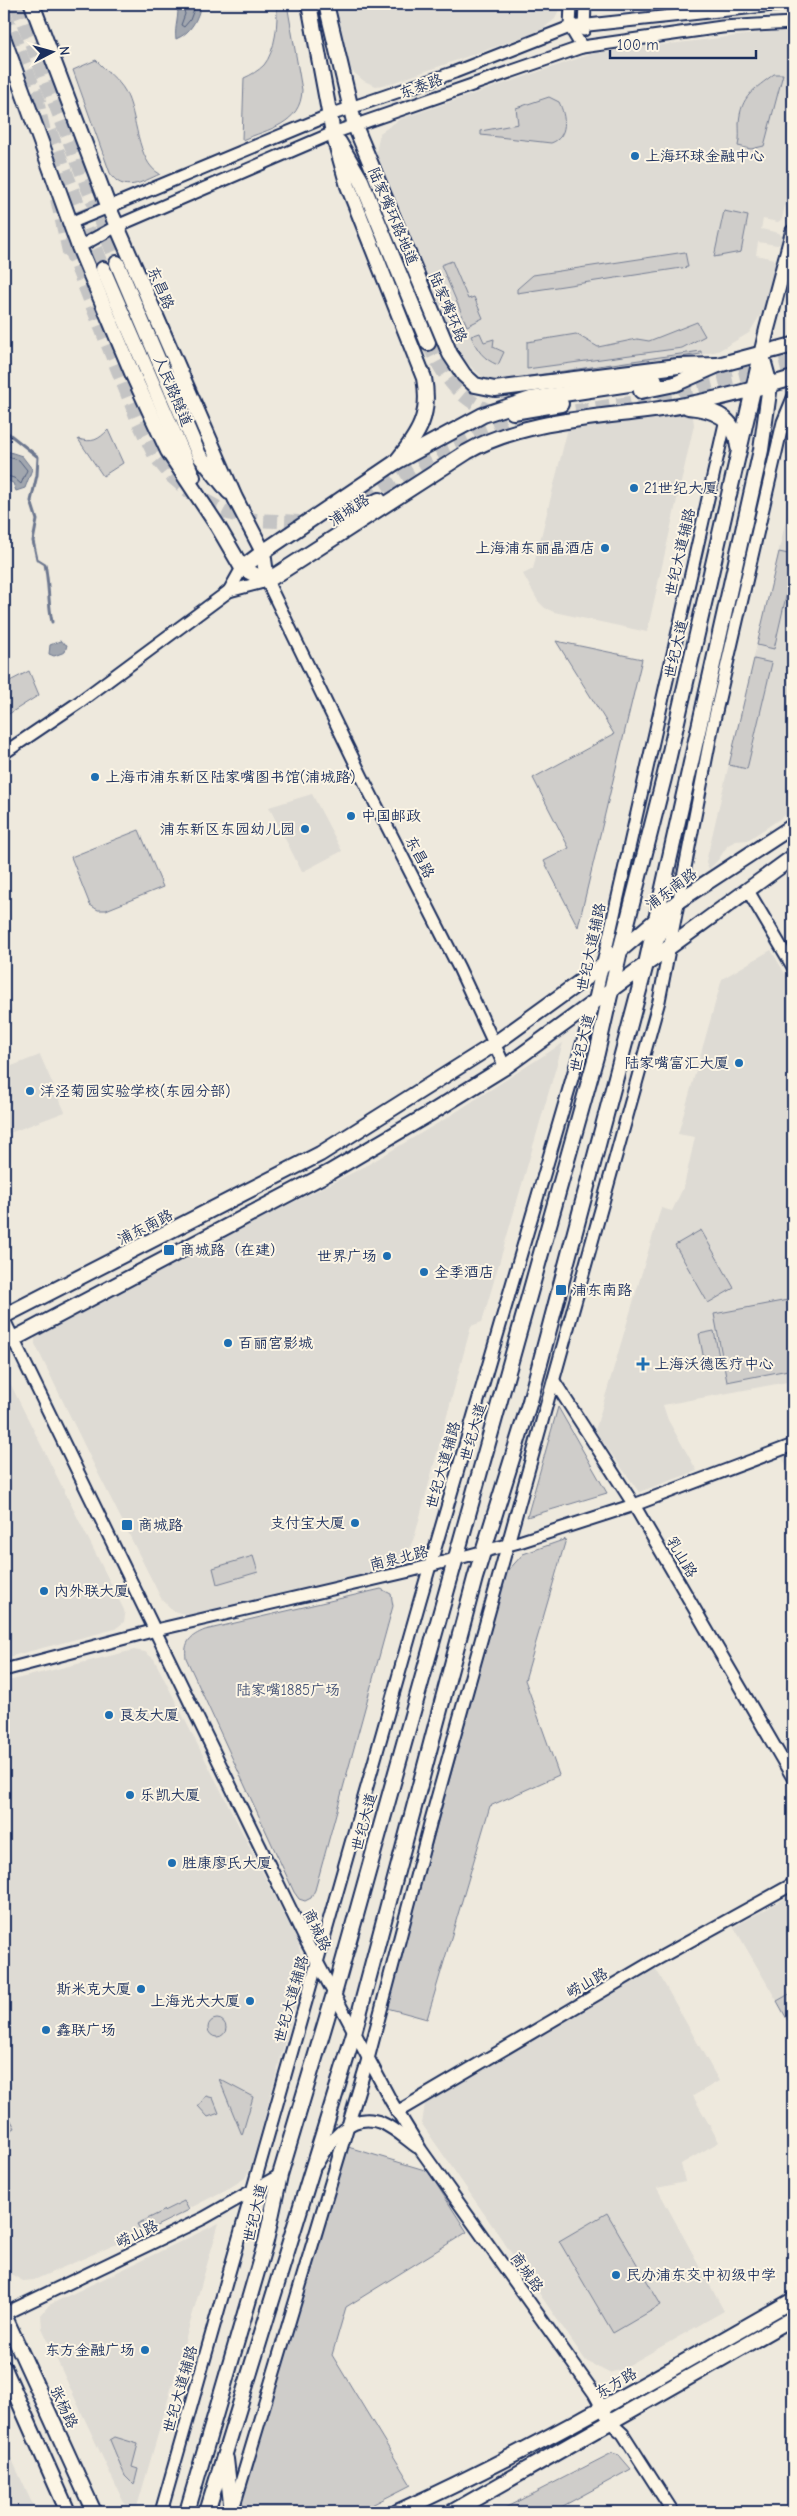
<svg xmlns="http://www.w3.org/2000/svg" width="797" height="2516" viewBox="0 0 797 2516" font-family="'Comic Neue','LXGW WenKai TC',sans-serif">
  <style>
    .built { fill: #dedbd4 }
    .green { fill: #cfcdca; stroke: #757e94 }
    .water { fill: #a2a7af; stroke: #6c778f }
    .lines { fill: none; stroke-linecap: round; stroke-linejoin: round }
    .shore { stroke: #515f7e; stroke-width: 1 }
    .stream { stroke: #6c778f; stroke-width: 3 }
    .major-tunnel { stroke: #c4c4c4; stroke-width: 14; stroke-dasharray: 14 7; stroke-linecap: butt }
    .minor-casing { stroke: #1b2f5e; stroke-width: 15 }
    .major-casing { stroke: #1b2f5e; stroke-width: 18 }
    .minor { stroke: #fcf5e5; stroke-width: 11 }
    .major { stroke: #fcf5e5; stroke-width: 14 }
    .poi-dot { fill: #1f6fb2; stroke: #fcf5e5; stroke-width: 2 }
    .labels { text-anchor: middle; stroke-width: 4; stroke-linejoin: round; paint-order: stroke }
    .street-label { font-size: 15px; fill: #1b2f5e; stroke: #fcf5e5 }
    .poi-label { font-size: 15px; fill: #1b2f5e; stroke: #fcf5e5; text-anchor: start }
    .park-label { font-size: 15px; fill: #485679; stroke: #fcf5e5 }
  </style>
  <rect width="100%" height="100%" fill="#eee9dd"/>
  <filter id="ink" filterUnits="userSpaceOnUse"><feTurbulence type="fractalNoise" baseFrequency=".02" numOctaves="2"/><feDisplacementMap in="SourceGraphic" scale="10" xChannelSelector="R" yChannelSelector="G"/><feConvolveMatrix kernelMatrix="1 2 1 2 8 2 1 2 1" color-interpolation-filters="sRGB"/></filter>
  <g filter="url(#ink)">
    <g class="built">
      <path d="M 334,4 L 561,4 L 555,19 L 540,31 L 389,84 L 376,86 L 364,81 L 352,71 L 345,59 Z"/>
      <path d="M 786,30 L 793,31 L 793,170 L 782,219 L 778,222 L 763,219 L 761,229 L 779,233 L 782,236 L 781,244 L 777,245 L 758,242 L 756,255 L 774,259 L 776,263 L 766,306 L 749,333 L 718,351 L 683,359 L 518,383 L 485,379 L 461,358 L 379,169 L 375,157 L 380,133 L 400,119 L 594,53 Z"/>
      <path d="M 687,413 L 693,417 L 694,425 L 647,632 L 554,612 L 545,608 L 538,601 L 523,574 L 533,569 L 568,428 Z"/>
      <path d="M 793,490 L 793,810 L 748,840 L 736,841 L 728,845 L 718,860 L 709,869 L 706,862 Z"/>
      <path d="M 312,794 L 342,851 L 302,872 L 269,807 Z"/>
      <path d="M 771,950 L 793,987 L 793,1381 L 663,1405 L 668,1420 L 697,1471 L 639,1492 L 595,1431 L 661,1208 L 672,1211 L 684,1186 L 695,1137 L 678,1134 L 722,979 Z"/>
      <path d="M 563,1043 L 482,1322 L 471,1326 L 415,1535 L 406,1557 L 389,1570 L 188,1615 L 173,1611 L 161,1598 L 92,1461 L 35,1344 L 35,1337 L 40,1330 L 129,1284 L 362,1168 L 445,1119 Z"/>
      <path d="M 40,1055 L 65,1112 L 4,1135 L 4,1069 Z"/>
      <path d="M 4,1371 L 124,1610 L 125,1616 L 124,1622 L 115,1629 L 4,1658 Z"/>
      <path d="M 793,1453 L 793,1478 L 782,1457 Z"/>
      <path d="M 134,1650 L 145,1652 L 154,1659 L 298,1942 L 303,1965 L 302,1977 L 252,2165 L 245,2178 L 231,2187 L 142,2233 L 34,2280 L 23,2281 L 4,2270 L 4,1682 Z"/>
      <path d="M 793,1894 L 793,1992 L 777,2001 L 734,1927 Z"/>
      <path d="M 656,1969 L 719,2081 L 693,2096 L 719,2142 L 681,2164 L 685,2182 L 657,2188 L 724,2311 L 622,2369 L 609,2373 L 586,2361 L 422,2124 L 425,2103 Z"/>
      <path d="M 219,2223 L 137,2507 L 131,2511 L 123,2501 L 42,2328 L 41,2315 L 49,2305 Z"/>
      <path d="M 4,2442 L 36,2512 L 4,2512 Z"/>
    </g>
    <g class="green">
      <path d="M 276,4 L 287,4 L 302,90 C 301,124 269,129 242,140 L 244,78 C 251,75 258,71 264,65 C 275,52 279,21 276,4 Z"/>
      <path d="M 96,60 C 105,70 119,80 125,91 C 138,114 136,162 160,174 C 142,182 123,194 110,173 L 73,70 Z"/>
      <path d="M 774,74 L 783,74 L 764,146 L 751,149 L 738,146 C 740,138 739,131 739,123 C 741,95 754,90 774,74 Z"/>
      <path d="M 549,97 L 559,102 C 566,116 569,137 551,143 L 481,135 L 481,131 L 518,124 L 516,108 Z"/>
      <path d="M 724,211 L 748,216 L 741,252 L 714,257 Z"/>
      <path d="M 685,252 L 688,267 L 517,293 L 517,289 L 533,275 Z"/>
      <path d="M 452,261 L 468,299 L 474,297 L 483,318 L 467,326 L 441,265 Z"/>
      <path d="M 697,322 L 705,336 L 682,348 L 527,369 L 527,342 L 576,334 L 598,347 L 637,339 L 649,341 Z"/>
      <path d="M 480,333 L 484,342 L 494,339 L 493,347 L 504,352 L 498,365 C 483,359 477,350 471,336 Z"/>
      <path d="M 701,351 L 701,354 L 523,379 L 523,377 Z"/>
      <path d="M 108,430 L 123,463 L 103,476 L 78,439 C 93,443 98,440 108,430 Z"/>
      <path d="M 779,552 L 793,555 L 793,566 L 774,649 L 757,645 Z"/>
      <path d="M 556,641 L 642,659 L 578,927 L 544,861 L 569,848 L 533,778 L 614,734 Z"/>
      <path d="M 754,659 L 772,663 L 747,769 L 729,765 Z"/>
      <path d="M 29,671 L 39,695 L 4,717 L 4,674 L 8,682 Z"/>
      <path d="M 139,830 L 163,887 L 106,910 L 98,910 L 90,905 L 71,857 Z"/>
      <path d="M 701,1230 L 734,1288 L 708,1303 L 675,1245 Z"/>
      <path d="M 793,1299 L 793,1369 L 727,1382 L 714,1314 Z"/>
      <path d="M 714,1331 L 721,1367 L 706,1370 L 699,1334 Z"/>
      <path d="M 558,1407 L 607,1493 L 527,1517 Z"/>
      <path d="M 566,1539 L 525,1680 L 559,1775 L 490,1806 L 427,2019 L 387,2008 L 506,1573 L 523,1554 Z"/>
      <path d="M 253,1556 L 258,1572 L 217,1584 L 213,1568 Z"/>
      <path d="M 381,1589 L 391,1594 L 393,1606 L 315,1890 L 311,1898 L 305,1901 L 299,1899 L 294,1892 L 186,1658 C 184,1642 190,1636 205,1630 Z"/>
      <path d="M 793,1992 L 793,2030 L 777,2001 Z"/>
      <circle cx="217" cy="2028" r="9"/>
      <path d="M 219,2079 L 253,2097 L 242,2135 Z"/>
      <path d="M 206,2096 L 213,2098 L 219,2113 L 208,2117 L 198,2106 Z"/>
      <path d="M 7,2113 L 15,2128 L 4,2134 L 4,2115 Z"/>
      <path d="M 348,2147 L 428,2171 L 467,2232 L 346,2307 L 332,2355 L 411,2485 L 358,2512 L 245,2512 L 238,2505 Z"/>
      <path d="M 184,2201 L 189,2210 L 142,2233 L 137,2224 Z"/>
      <path d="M 607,2213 L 661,2305 L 613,2333 L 559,2241 Z"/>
      <path d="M 115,2437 L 138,2444 L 132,2467 L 138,2469 L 134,2485 L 125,2476 L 110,2440 Z"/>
      <path d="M 612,2453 L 619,2455 L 631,2469 L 552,2512 L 497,2512 Z"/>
    </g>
    <g class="water">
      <path d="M 177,4 L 201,4 C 198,19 191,33 176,39 C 174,26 180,16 177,4 Z"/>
      <path d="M 4,450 L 22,456 L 32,469 L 25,488 L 16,491 L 13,483 L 4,479 Z"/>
      <path d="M 60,641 L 67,645 L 65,652 L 54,656 L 49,654 L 50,645 Z"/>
    </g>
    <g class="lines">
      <g class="shore">
        <path d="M 182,4 L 185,14 L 181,25 L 184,27 L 190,20 L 196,4"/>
        <path d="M 4,456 L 19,460 L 27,470 L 21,484 L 14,478 L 4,475"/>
      </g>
      <path class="stream" d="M 4,430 L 38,457 L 37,475 L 31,501 L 37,520 L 33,541 L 37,559 L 45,564 C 49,583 48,602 52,622"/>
      <g class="major-tunnel">
        <path d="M 16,4 L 117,263"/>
        <path d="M 4,12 L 40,104"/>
        <path d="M 36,96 L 47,146"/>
        <path d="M 50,131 L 103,269"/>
        <path d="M 57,199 L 70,256"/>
        <path d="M 69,247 L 138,421 L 155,456 L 172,477 L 191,493 L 228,513 L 255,520 L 299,522 L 333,513 L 367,497 L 443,450 L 509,421 L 657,399 L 793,366"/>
        <path d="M 428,343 C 444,378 461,402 498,414"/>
        <path d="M 655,380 L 731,370 L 793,355"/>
      </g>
      <g class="minor-casing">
        <g id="minor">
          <path d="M 571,4 L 570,27 L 582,47"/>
          <path d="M 584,30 L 585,4"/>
          <path d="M 70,223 L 330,115 L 455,72 L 570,27 L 783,4"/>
          <path d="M 79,247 L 117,226 L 333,133 L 582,47 L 722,27 L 793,23"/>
          <path d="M 229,591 L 242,568"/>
          <path d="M 4,753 L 78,703 L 229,591 L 267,581 L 364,781 L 459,968 L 505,1067"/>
          <path d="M 747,889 L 793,967"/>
          <path d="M 652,952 L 671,915"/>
          <path d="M 4,1320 L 306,1941 L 391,2101 L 421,2150 L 594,2393 L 610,2422 L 623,2434 L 673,2512"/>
          <path d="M 554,1381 L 634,1505 L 793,1778"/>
          <path d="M 4,1670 L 156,1630 L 410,1571 L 519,1542 L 634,1505 L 793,1445"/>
          <path d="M 397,2112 L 652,1962 L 793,1884"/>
          <path d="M 317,2164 C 330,2140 351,2110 382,2123 C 394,2128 406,2139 417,2147"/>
          <path d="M 4,2314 L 204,2218 L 280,2175"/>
          <path d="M 233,2509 L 368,2059 L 431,1820 L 659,1001 L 712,729 L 783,422 L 793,398"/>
          <path d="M 161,2512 L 420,1600 L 594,1003 L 726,419"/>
        </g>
      </g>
      <g class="major-casing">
        <g id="major">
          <path d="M 32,4 L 109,208 L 235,498 L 263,552 L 267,581"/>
          <path d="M 309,4 L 333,133 L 348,186 L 424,378 C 431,415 419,434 396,462"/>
          <path d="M 326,4 L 355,126 L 450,354 L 464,375 L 475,385 L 495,389 L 678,366 L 718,365"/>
          <path d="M 4,40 L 79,247 L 133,375 L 168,451 L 217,525 L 242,568 L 267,581"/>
          <path d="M 339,142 L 361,180 L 428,343"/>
          <path d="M 117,263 L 199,455 L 229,492"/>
          <path d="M 103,269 L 193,477"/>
          <path d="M 641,391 L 675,384 L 718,365 L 793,345"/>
          <path d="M 688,407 C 713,409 736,418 738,447"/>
          <path d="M 513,412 L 561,404"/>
          <path d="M 342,519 L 379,500"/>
          <path d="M 242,568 L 263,552 L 396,462 L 483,415 L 531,399 L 655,380"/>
          <path d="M 267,581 L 467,452 C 524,419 602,418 667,408 C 709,402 752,390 793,378"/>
          <path d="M 4,1316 L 320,1154 L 493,1045 L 602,966 L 677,902 L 793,826"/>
          <path d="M 4,1344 L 330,1172 L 429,1114 L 505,1067 L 793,857"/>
          <path d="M 4,2315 L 94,2512"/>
          <path d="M 4,2368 L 68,2512"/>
          <path d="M 226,2459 L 232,2512"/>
          <path d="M 187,2512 L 266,2241 L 280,2175 L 334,1994 L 597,1053 L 620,951 L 664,778 L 767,329 L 793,232"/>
          <path d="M 207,2512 L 354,2033 L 475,1578 L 530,1401 L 646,964 L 761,450 L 770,385 L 762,356"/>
          <path d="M 397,2512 C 533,2450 663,2374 793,2300"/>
          <path d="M 452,2512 L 793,2318"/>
        </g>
      </g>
      <use href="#minor" class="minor"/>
      <use href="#major" class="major"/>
    </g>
  </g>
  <g class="poi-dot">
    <circle cx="635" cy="156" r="5"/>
    <circle cx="634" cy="488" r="5"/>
    <circle cx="605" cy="548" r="5"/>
    <circle cx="95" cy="777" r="5"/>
    <circle cx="351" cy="816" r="5"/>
    <circle cx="305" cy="829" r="5"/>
    <circle cx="739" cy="1063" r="5"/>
    <circle cx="30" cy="1091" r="5"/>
    <rect x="163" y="1244" width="12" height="12" rx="2.5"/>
    <circle cx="387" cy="1256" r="5"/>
    <circle cx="424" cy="1272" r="5"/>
    <rect x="555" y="1284" width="12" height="12" rx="2.5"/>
    <circle cx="228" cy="1343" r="5"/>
    <path d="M640.5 1356.5h5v5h5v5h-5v5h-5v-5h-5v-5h5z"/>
    <circle cx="355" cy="1523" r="5"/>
    <rect x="121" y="1519" width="12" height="12" rx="2.5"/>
    <circle cx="44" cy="1591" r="5"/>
    <circle cx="109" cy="1715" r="5"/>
    <circle cx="130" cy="1795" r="5"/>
    <circle cx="172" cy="1863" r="5"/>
    <circle cx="141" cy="1989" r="5"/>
    <circle cx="250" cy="2001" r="5"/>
    <circle cx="46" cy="2030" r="5"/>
    <circle cx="616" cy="2275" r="5"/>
    <circle cx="145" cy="2350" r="5"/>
  </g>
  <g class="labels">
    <g class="street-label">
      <text transform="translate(421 86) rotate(-20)" y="5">东泰路</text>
      <text transform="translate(393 216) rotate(67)" y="5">陆家嘴环路地道</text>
      <text transform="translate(161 288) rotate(67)" y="5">东昌路</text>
      <text transform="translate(448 307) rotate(67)" y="5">陆家嘴环路</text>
      <text transform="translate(173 391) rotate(67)" y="5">人民路隧道</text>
      <text transform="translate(349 510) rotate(-33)" y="5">浦城路</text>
      <text transform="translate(680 552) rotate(-77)" y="5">世纪大道辅路</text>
      <text transform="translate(676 649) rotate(-77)" y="5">世纪大道</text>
      <text transform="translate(420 857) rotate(63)" y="5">东昌路</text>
      <text transform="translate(671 889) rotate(-36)" y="5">浦东南路</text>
      <text transform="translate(591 947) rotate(-78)" y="5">世纪大道辅路</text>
      <text transform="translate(582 1043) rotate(-76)" y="5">世纪大道</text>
      <text transform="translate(145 1227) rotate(-27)" y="5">浦东南路</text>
      <text transform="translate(473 1432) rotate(-74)" y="5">世纪大道</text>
      <text transform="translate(443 1465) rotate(-74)" y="5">世纪大道辅路</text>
      <text transform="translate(682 1557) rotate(59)" y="5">乳山路</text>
      <text transform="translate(399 1558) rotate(-14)" y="5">南泉北路</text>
      <text transform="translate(364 1822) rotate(-75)" y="5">世纪大道</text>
      <text transform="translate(317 1930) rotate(64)" y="5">商城路</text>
      <text transform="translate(587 1983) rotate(-30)" y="5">崂山路</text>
      <text transform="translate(291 1999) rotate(-74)" y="5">世纪大道辅路</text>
      <text transform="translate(255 2213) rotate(-77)" y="5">世纪大道</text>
      <text transform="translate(137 2234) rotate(-26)" y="5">崂山路</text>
      <text transform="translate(527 2272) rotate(55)" y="5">商城路</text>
      <text transform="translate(616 2383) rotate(-30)" y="5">东方路</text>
      <text transform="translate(180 2389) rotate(-74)" y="5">世纪大道辅路</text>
      <text transform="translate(64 2407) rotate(65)" y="5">张杨路</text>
    </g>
    <g class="poi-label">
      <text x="645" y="161">上海环球金融中心</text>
      <text x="644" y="493">21世纪大厦</text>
      <text x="595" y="553" text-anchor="end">上海浦东丽晶酒店</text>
      <text x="105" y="782">上海市浦东新区陆家嘴图书馆(浦城路)</text>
      <text x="361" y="821">中国邮政</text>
      <text x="295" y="834" text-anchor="end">浦东新区东园幼儿园</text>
      <text x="729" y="1068" text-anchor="end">陆家嘴富汇大厦</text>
      <text x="40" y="1096">洋泾菊园实验学校(东园分部)</text>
      <text x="180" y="1255">商城路（在建）</text>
      <text x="377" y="1261" text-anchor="end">世界广场</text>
      <text x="434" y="1277">全季酒店</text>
      <text x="572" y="1295">浦东南路</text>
      <text x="238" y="1348">百丽宫影城</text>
      <text x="654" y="1369">上海沃德医疗中心</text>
      <text x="345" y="1528" text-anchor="end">支付宝大厦</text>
      <text x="138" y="1530">商城路</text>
      <text x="54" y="1596">内外联大厦</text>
      <text x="119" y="1720">良友大厦</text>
      <text x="140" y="1800">乐凯大厦</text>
      <text x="182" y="1868">胜康廖氏大厦</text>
      <text x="131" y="1994" text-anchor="end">斯米克大厦</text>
      <text x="240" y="2006" text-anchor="end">上海光大大厦</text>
      <text x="56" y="2035">鑫联广场</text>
      <text x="626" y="2280">民办浦东交中初级中学</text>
      <text x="135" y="2355" text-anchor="end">东方金融广场</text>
    </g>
    <g class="park-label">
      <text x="288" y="1695">陆家嘴1885广场</text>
    </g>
  </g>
  <rect width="797" height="2516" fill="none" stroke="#fcf5e5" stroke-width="20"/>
  <rect x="10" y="10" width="777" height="2496" fill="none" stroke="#1b2f5e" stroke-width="2" filter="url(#ink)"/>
  <g transform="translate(52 52) rotate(84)" stroke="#fcf5e5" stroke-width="4" paint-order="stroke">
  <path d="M0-4L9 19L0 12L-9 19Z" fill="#1b2f5e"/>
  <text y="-8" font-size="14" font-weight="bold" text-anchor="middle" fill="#1b2f5e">N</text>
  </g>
  <path d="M610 50v8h146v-8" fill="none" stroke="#1b2f5e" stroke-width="2.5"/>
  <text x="617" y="50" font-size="15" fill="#1b2f5e" stroke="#fcf5e5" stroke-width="4" paint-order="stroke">100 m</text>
</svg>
